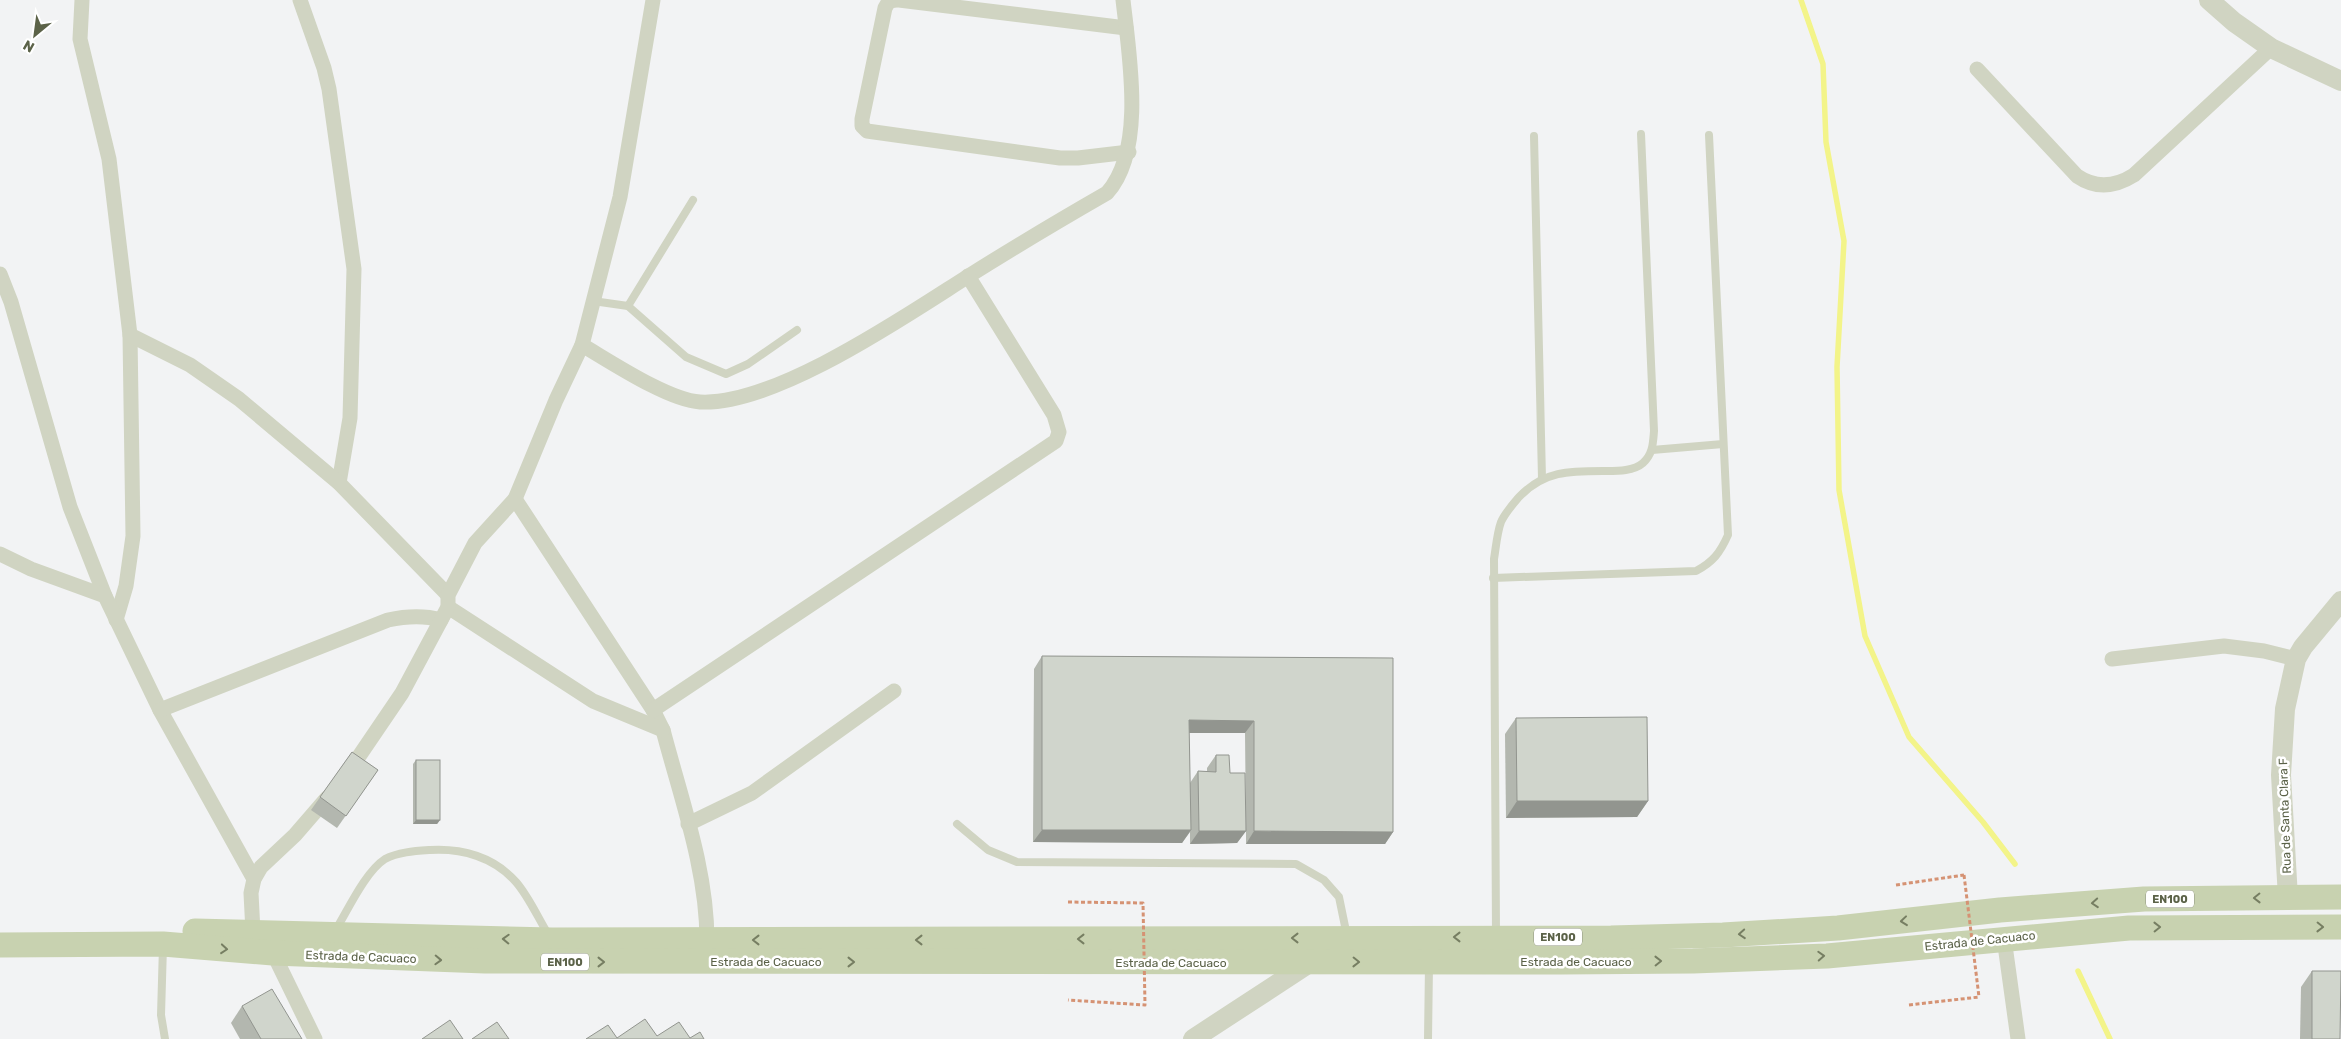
<svg xmlns="http://www.w3.org/2000/svg" width="2341" height="1039" viewBox="0 0 2341 1039" font-family="Rubik,sans-serif">
  <style>
    .lines { fill: none; stroke-linecap: round; stroke-linejoin: round }
    .stream { stroke: #f3f489; stroke-width: 5.5 }
    .path { stroke: #d59273; stroke-width: 3; stroke-dasharray: 4 2.5; stroke-linecap: butt }
    .service { stroke: #d0d4c2; stroke-width: 8 }
    .minor { stroke: #d0d4c2; stroke-width: 15 }
    .tertiary { stroke: #d0d4c2; stroke-width: 20 }
    .primary { stroke: #c8d2b0; stroke-width: 25 }
    .path-bridge { stroke: #d59273; stroke-width: 3; stroke-dasharray: 4 2.5; stroke-linecap: butt }
    .wall { fill: #b3b7af; fill-rule: evenodd }
    .shaded-wall { fill: #92958f }
    .building { fill: #d0d5cc; stroke: #92958f }
    .oneway { stroke: #767e62 }
    .labels { text-anchor: middle; stroke-width: 5; stroke-linejoin: round; paint-order: stroke }
    .shield { fill: #fff; stroke: #8c917f; stroke-width: 1 }
    .shield-label { font-size: 11px; font-weight: bold; fill: #5b6248 }
    .street-label { font-size: 12px; fill: #5b6248; stroke: #fff }
  </style>
  <rect width="100%" height="100%" fill="#f2f3f4"/>
  <g class="lines">
    <g class="stream">
      <path d="M 1801,0 L 1823,64 L 1826,142 L 1844,241 L 1837,367 L 1839,490 L 1865,636 L 1909,737 L 1983,822 L 2015,864"/>
      <path d="M 2078,971 L 2110,1039"/>
    </g>
    <g class="path">
      <path d="M 1896,885 L 1964,875"/>
      <path d="M 1909,1005 L 1979,997"/>
    </g>
    <g class="service">
      <path d="M 1534,136 L 1542,478"/>
      <path d="M 593,301 L 628,306 L 686,357 L 726,374 L 748,364 L 797,330"/>
      <path d="M 628,306 L 693,200"/>
      <path d="M 1652,450 L 1723,444"/>
      <path d="M 1493,578 L 1696,571 C 1713,562 1720,553 1728,535 L 1709,135"/>
      <path d="M 957,824 L 988,850 L 1017,862 L 1296,864 L 1324,880 L 1339,897 L 1347,936"/>
      <path d="M 335,931 C 348,910 365,872 385,859 C 398,852 415,851 430,850 C 462,848 494,857 516,882 C 529,897 538,918 548,934"/>
      <path d="M 1496,935 L 1494,559 C 1496,547 1497,533 1501,522 C 1505,513 1513,504 1519,497 C 1545,470 1571,471 1607,471 C 1618,471 1634,471 1643,463 C 1653,454 1653,443 1654,431 L 1641,134"/>
      <path d="M 163,946 L 161,1015 L 165,1039"/>
      <path d="M 1428,1039 L 1429,965"/>
    </g>
    <g class="minor">
      <path d="M 82,0 L 80,39 L 109,159 L 130,335 L 133,536 L 126,586 L 116,620"/>
      <path d="M 300,0 L 324,68 L 329,89 L 354,269 L 350,418 L 339,483"/>
      <path d="M 896,0 L 889,1 L 885,8 L 862,119 L 862,126 L 867,131 L 1060,158 L 1078,158 L 1129,152"/>
      <path d="M 899,0 L 1126,28"/>
      <path d="M 1977,69 L 2077,176 C 2096,189 2115,187 2134,175 L 2271,48"/>
      <path d="M 0,274 L 11,302 L 70,507 L 105,596"/>
      <path d="M 130,335 L 190,365 L 239,399 L 339,483 L 448,595"/>
      <path d="M 582,345 C 611,362 668,400 700,402 C 774,406 904,317 967,277 C 1013,248 1060,220 1107,193 C 1146,150 1129,54 1123,0"/>
      <path d="M 515,499 L 653,710 L 663,730 C 681,799 707,869 707,941"/>
      <path d="M 0,554 L 31,569 L 105,596 L 160,710 L 254,879"/>
      <path d="M 448,607 L 593,701 L 663,730"/>
      <path d="M 2112,659 L 2224,646 L 2264,651 L 2296,659"/>
      <path d="M 160,710 L 388,620 C 407,616 423,615 441,620"/>
      <path d="M 653,710 L 1056,441 L 1059,432 L 1054,415 L 968,276"/>
      <path d="M 347,774 L 402,693 L 448,607 L 448,595 L 475,543 L 515,499 L 556,400 L 582,345 L 620,197 L 653,0"/>
      <path d="M 688,824 L 752,793 L 894,691"/>
      <path d="M 253,932 L 251,893 L 254,879 L 261,867 L 295,835 L 327,798"/>
      <path d="M 2004,938 L 2018,1039"/>
      <path d="M 273,953 L 315,1039"/>
    </g>
    <g class="tertiary">
      <path d="M 2209,0 L 2234,22 L 2271,48 L 2341,81"/>
      <path d="M 2288,898 L 2281,775 L 2285,709 L 2296,659 L 2303,647 L 2341,601"/>
      <path d="M 1193,1039 L 1311,962"/>
    </g>
    <g class="primary">
      <path d="M 195,931 L 552,940 L 1611,938 L 1723,935 L 1838,928 L 2000,910 L 2144,899 L 2341,897"/>
      <path d="M 0,945 L 163,944 L 273,953 L 485,961 L 1561,962 L 1693,961 L 1827,956 L 2129,928 L 2341,927"/>
    </g>
    <g class="path-bridge">
      <path d="M 1964,875 L 1979,997"/>
      <path d="M 1068,902 L 1143,903 L 1145,1005 L 1068,1000"/>
    </g>
  </g>
  <g class="wall">
    <path d="M 1042,656 L 1393,658 L 1393,832 L 1385,844 L 1246,844 L 1246,831 L 1237,843 L 1190,844 L 1190,832 L 1182,843 L 1033,842 L 1034,669 ZM 1189,733 L 1245,733 L 1246,829 L 1230,773 L 1216,755 L 1207,768 L 1207,771 L 1198,771 L 1190,783 Z"/>
    <path d="M 1516,718 L 1648,801 L 1637,817 L 1506,818 L 1505,734 Z"/>
    <path d="M 352,752 L 378,770 L 337,828 L 311,810 Z"/>
    <path d="M 416,760 L 440,820 L 437,824 L 413,824 L 413,764 Z"/>
    <path d="M 2312,971 L 2340,1020 L 2340,1039 L 2300,1039 L 2301,987 Z"/>
    <path d="M 242,1006 L 302,1039 L 240,1039 L 231,1023 Z"/>
  </g>
  <g class="shaded-wall">
    <path d="M 1189,720 L 1254,721 L 1245,733 L 1180,733 Z"/>
    <path d="M 1517,801 L 1648,801 L 1637,817 L 1506,818 Z"/>
    <path d="M 416,820 L 440,820 L 437,824 L 413,824 Z"/>
    <path d="M 1042,830 L 1191,830 L 1182,843 L 1033,842 Z"/>
    <path d="M 1199,831 L 1246,831 L 1237,843 L 1190,844 Z"/>
    <path d="M 1254,831 L 1393,832 L 1385,844 L 1246,844 Z"/>
  </g>
  <g class="building">
    <path d="M 1042,656 L 1393,658 L 1393,832 L 1254,831 L 1254,721 L 1189,720 L 1191,830 L 1042,830 Z"/>
    <path d="M 1647,717 L 1648,801 L 1517,801 L 1516,718 Z"/>
    <path d="M 352,752 L 378,770 L 346,816 L 320,797 Z"/>
    <path d="M 1216,755 L 1229,755 L 1230,773 L 1245,773 L 1246,831 L 1199,831 L 1198,771 L 1216,772 Z"/>
    <rect x="416" y="760" width="24" height="60"/>
    <path d="M 2312,971 L 2341,971 L 2340,1039 L 2312,1039 Z"/>
    <path d="M 272,989 L 302,1039 L 261,1039 L 242,1006 Z"/>
    <path d="M 645,1019 L 657,1036 L 679,1022 L 690,1038 L 700,1032 L 704,1039 L 586,1039 L 608,1025 L 617,1038 Z"/>
    <path d="M 450,1020 L 463,1039 L 422,1039 Z"/>
    <path d="M 497,1022 L 509,1039 L 472,1039 Z"/>
  </g>
  <defs><path id="oneway-chevron" d="M-2-3.5L2.5 0L-2 3.5" fill="none" stroke-width="1.6" stroke-linecap="round" stroke-linejoin="round" transform="scale(1.25)"/></defs>
  <g class="oneway">
    <use href="#oneway-chevron" transform="translate(2257 898) rotate(179)"/>
    <use href="#oneway-chevron" transform="translate(2095 903) rotate(176)"/>
    <use href="#oneway-chevron" transform="translate(1904 921) rotate(174)"/>
    <use href="#oneway-chevron" transform="translate(2157 927) rotate(-1)"/>
    <use href="#oneway-chevron" transform="translate(2320 927) rotate(1)"/>
    <use href="#oneway-chevron" transform="translate(1742 934) rotate(176)"/>
    <use href="#oneway-chevron" transform="translate(1457 937) rotate(180)"/>
    <use href="#oneway-chevron" transform="translate(1295 938) rotate(180)"/>
    <use href="#oneway-chevron" transform="translate(506 939) rotate(-178)"/>
    <use href="#oneway-chevron" transform="translate(1081 939) rotate(180)"/>
    <use href="#oneway-chevron" transform="translate(756 940) rotate(180)"/>
    <use href="#oneway-chevron" transform="translate(919 940) rotate(180)"/>
    <use href="#oneway-chevron" transform="translate(224 949) rotate(5)"/>
    <use href="#oneway-chevron" transform="translate(1821 956) rotate(-3)"/>
    <use href="#oneway-chevron" transform="translate(438 960) rotate(2)"/>
    <use href="#oneway-chevron" transform="translate(1658 961) rotate(-1)"/>
    <use href="#oneway-chevron" transform="translate(601 962)"/>
    <use href="#oneway-chevron" transform="translate(851 962)"/>
    <use href="#oneway-chevron" transform="translate(1356 962) rotate(1)"/>
  </g>
  <g class="labels">
    <g class="shield">
      <rect x="2146" y="890.5" width="48" height="17" rx="4"/>
      <rect x="1534" y="928.5" width="48" height="17" rx="4"/>
      <rect x="541" y="953.5" width="48" height="17" rx="4"/>
    </g>
    <g class="shield-label">
      <text x="2170" y="903">EN100</text>
      <text x="1558" y="941">EN100</text>
      <text x="565" y="966">EN100</text>
    </g>
    <g class="street-label">
      <text transform="translate(2285 816) rotate(-92)" y="4">Rua de Santa Clara F</text>
      <text transform="translate(1980 941) rotate(-6)" y="4">Estrada de Cacuaco</text>
      <text transform="translate(361 957) rotate(2)" y="4">Estrada de Cacuaco</text>
      <text x="766" y="966">Estrada de Cacuaco</text>
      <text x="1576" y="966">Estrada de Cacuaco</text>
      <text x="1171" y="967">Estrada de Cacuaco</text>
    </g>
  </g>
  <g transform="translate(35 35) rotate(209)" stroke="#ffffff" stroke-width="4" paint-order="stroke">
  <path d="M0-4L9 19L0 12L-9 19Z" fill="#5b6248"/>
  <text y="-8" font-size="14" font-weight="bold" text-anchor="middle" fill="#5b6248">N</text>
  </g>
</svg>
